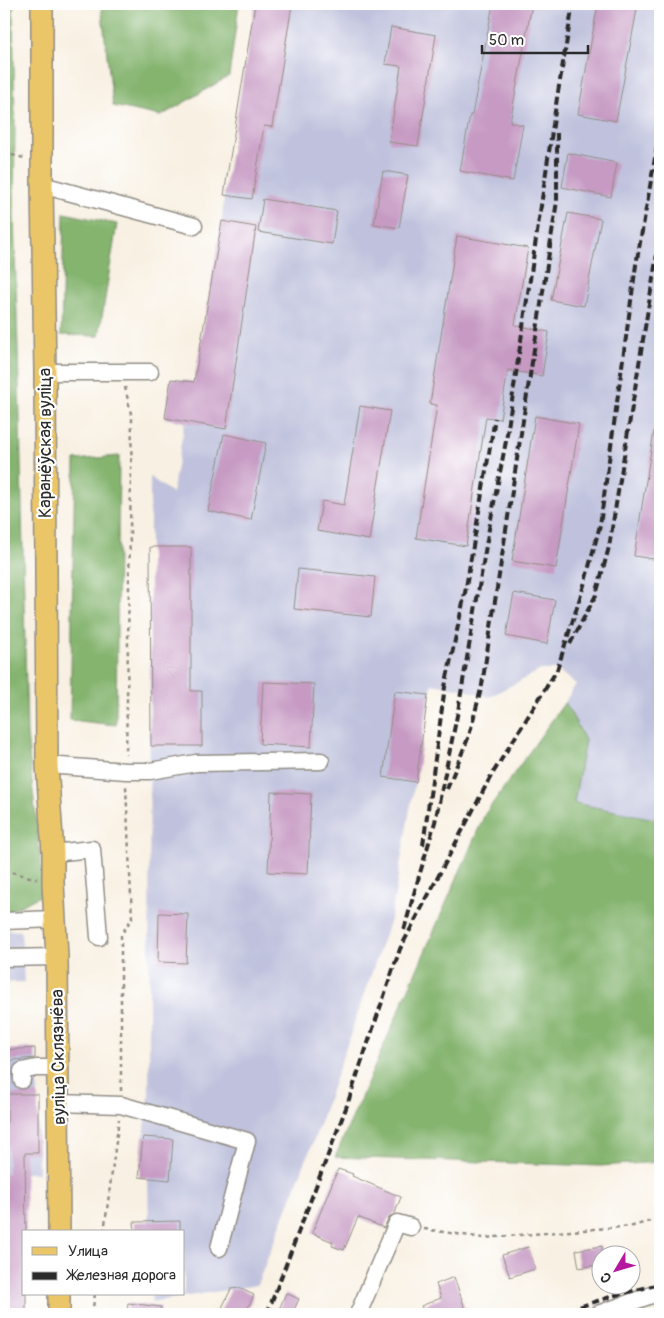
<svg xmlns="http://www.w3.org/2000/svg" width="664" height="1318" viewBox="0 0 664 1318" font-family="Pangolin,sans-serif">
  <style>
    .industrial { fill: #c0c2dd }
    .forest { fill: #84b46e; stroke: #58704c }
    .building { fill: #c69ac3 }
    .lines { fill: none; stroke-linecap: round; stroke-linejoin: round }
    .minor-casing { stroke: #928e86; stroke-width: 19 }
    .major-casing { stroke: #928e86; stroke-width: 24 }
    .path { stroke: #928e86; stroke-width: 2.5; stroke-dasharray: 4 4; stroke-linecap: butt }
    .minor { stroke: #fff; stroke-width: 16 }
    .major { stroke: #ebc669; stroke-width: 21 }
    .rail { stroke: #2b2b2b; stroke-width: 4; stroke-dasharray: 8 4; stroke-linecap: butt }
    .labels { text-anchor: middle; stroke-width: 4.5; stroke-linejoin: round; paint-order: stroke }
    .street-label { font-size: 18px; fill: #2b2b2b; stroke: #fff }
  </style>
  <rect width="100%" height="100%" fill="#fff"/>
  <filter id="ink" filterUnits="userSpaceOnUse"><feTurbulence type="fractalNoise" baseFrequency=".02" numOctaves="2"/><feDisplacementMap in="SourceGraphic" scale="10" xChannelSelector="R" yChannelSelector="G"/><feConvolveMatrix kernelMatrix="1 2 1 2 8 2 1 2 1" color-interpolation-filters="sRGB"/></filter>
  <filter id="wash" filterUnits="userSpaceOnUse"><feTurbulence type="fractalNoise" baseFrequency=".0096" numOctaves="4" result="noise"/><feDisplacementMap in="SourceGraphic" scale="20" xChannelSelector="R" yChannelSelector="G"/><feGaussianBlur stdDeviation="1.12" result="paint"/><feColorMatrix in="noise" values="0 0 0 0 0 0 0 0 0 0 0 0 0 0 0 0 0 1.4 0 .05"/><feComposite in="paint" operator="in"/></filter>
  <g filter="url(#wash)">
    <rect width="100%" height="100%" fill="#f8f0e2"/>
    <g class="industrial">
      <path d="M 255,4 L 660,4 L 660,820 L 573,803 L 585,740 L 565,702 L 576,684 L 557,670 L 541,670 L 489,697 L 462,689 L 432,684 L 391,917 L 315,1137 L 257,1285 L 152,1302 L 151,1294 L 184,1294 L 184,1232 L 149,1232 L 148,1178 L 139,1177 L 149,1096 L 150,477 L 172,493 L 185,422 L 165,418 L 171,379 L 194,382 L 222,221 L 224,195 Z"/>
      <path d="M 4,930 L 21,931 L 24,982 L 4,983 Z"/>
      <path d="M 35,1048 L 38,1094 L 38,1173 L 25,1173 L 24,1294 L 26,1294 L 26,1314 L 4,1314 L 4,1050 Z"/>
    </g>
    <g class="forest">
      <path d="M 4,4 L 13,4 L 15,123 L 14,215 L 20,417 L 27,734 L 44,894 L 4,914 Z"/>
      <path d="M 101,4 L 239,4 L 229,76 L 161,116 L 113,106 Z"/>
      <path d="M 64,213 L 117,224 L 99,336 L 61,335 Z"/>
      <path d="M 119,456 L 116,725 L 70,720 L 75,460 Z"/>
      <path d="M 565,702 L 585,740 L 574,803 L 660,820 L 660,1162 L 600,1166 L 335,1157 L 485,814 Z"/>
    </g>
    <g id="blocks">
      <g class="building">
        <path d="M 255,4 L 292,5 L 272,127 L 264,126 L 252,199 L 224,195 Z"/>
        <path d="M 493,4 L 532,4 L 510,122 L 523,125 L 513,181 L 460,171 L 470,115 L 472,115 Z"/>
        <path d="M 598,4 L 638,4 L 616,121 L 578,114 Z"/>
        <path d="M 391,27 L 436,35 L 418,146 L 389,142 L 401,66 L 385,64 Z"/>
        <path d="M 568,153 L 617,163 L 611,197 L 562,187 Z"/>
        <path d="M 383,171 L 408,175 L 399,228 L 374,224 Z"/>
        <path d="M 263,199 L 337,211 L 332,244 L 258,232 Z"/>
        <path d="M 568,213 L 601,219 L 584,306 L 551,300 Z"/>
        <path d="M 222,221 L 256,227 L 226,429 L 165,418 L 171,379 L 194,382 Z"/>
        <path d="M 457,236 L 528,248 L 515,325 L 549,332 L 542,376 L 508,370 L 500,419 L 486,417 L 466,546 L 416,538 L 437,405 L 430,404 Z"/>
        <path d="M 360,406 L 390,411 L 369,540 L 317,531 L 322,501 L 344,505 Z"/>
        <path d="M 535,416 L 579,424 L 556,568 L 512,561 Z"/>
        <path d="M 654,431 L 660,432 L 660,560 L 634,556 Z"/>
        <path d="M 224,434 L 266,443 L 251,520 L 208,511 Z"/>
        <path d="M 150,547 L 191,547 L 191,691 L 202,691 L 202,746 L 151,746 Z"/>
        <path d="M 298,569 L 375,577 L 371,617 L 294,609 Z"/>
        <path d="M 514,593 L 555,600 L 547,644 L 506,636 Z"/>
        <path d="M 263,682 L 314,684 L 311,747 L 260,744 Z"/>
        <path d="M 395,691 L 428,695 L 416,782 L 383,777 Z"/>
        <path d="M 271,792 L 311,794 L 308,874 L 268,872 Z"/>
        <path d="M 159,913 L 188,914 L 186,963 L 158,962 Z"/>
        <path d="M 35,1048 L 35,1058 L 4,1061 L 4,1050 Z"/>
        <path d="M 7,1094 L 38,1094 L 38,1153 L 25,1153 L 26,1232 L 24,1232 L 24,1294 L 26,1294 L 26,1314 L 4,1314 L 4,1173 L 8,1173 L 8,1141 L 4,1141 L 4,1122 L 7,1122 Z"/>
        <path d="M 143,1137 L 173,1139 L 170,1180 L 139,1177 Z"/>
        <path d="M 338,1169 L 353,1174 L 352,1176 L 401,1197 L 395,1213 L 388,1219 L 384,1228 L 358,1217 L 344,1250 L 332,1246 L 333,1242 L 312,1233 Z"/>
        <path d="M 180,1221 L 180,1232 L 135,1232 L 134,1222 Z"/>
        <path d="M 602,1246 L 602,1264 L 579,1268 L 576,1250 Z"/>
        <path d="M 528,1247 L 535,1269 L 510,1277 L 502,1255 Z"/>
        <path d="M 454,1277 L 467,1314 L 425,1314 L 421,1306 L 441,1298 L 436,1284 Z"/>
        <path d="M 239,1288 L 254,1295 L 245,1314 L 219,1314 L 231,1289 Z"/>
        <path d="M 286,1293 L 299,1299 L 292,1314 L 277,1314 Z"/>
        <path d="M 128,1303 L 161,1307 L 160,1314 L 127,1314 Z"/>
      </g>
    </g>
  </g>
  <g filter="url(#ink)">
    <use href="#blocks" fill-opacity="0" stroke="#928e86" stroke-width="1"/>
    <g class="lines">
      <g class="minor-casing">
        <g id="minor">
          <path d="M 42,185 L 194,226"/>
          <path d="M 45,372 L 150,372"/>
          <path d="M 47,765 L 126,771 L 150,771 L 196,763 L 321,761"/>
          <path d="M 53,853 L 92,849 L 99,937"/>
          <path d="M 4,921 L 55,919"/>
          <path d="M 4,958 L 57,957"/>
          <path d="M 22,1080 L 22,1071 L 36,1068 L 58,1068"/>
          <path d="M 58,1103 L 121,1105 L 247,1141 L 219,1248"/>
          <path d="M 358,1314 L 397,1223 L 411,1227"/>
          <path d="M 598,1314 L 660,1292"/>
        </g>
      </g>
      <g class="major-casing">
        <g id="major">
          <path d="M 42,4 L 42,185 L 45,372 L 47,765 L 53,853 L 53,883 L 57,957 L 59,1232"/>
          <path d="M 59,1294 L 59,1314"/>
        </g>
      </g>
      <g class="path">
        <path d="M 4,153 L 24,158"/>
        <path d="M 125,387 L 132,418 L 126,755"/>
        <path d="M 4,870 L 37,879"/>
        <path d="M 121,1091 L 121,935 L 132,918 L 126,786"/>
        <path d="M 424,1229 L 483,1238 L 633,1226 L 660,1218"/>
        <path d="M 104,1232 L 119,1119"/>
        <path d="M 92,1314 L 95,1294"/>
      </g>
      <use href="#minor" class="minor"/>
      <use href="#major" class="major"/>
      <g class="rail">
        <path d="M 570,644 L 596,595 L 609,547 L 660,236"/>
        <path d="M 447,789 L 469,736 L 482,685 L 557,201 L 557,133"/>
        <path d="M 423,845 L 445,687 L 465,593 L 495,418"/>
        <path d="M 404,930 L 415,890 L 435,822 L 458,711 L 488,534 L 506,441 L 557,98 L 573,4"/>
        <path d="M 267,1314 L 346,1108 L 400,949 L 491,776 L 557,670 L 585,582 L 600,525 L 636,265 L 660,130"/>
        <path d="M 557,1314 L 616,1295 L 660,1284"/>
      </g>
    </g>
  </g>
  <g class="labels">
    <g class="street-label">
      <text transform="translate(45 443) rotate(-90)" y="6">Каранёўская вуліца</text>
      <text transform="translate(58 1057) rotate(-91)" y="6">вуліца Склязнёва</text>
    </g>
  </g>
  <rect width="664" height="1318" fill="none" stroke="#fff" stroke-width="20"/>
  <rect x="22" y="1230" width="162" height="65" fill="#ffffff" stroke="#aaaaaa"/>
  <rect x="32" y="1247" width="25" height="8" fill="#ebc669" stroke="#aaaaaa"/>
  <text x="68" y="1256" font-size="15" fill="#2b2b2b">Улица</text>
  <rect x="32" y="1272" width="25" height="8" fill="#2b2b2b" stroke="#aaaaaa"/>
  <text x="68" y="1280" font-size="15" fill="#2b2b2b">Железная дорога</text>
  <g transform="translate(616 1270) rotate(232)"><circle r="24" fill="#ffffff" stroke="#aaaaaa"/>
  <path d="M0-4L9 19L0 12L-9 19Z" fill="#b5179e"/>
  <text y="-8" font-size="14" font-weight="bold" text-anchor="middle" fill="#2b2b2b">С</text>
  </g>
  <path d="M482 45v8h106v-8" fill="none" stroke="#2b2b2b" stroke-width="2.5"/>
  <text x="489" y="45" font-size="15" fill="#2b2b2b" stroke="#ffffff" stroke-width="4" paint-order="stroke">50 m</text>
</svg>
